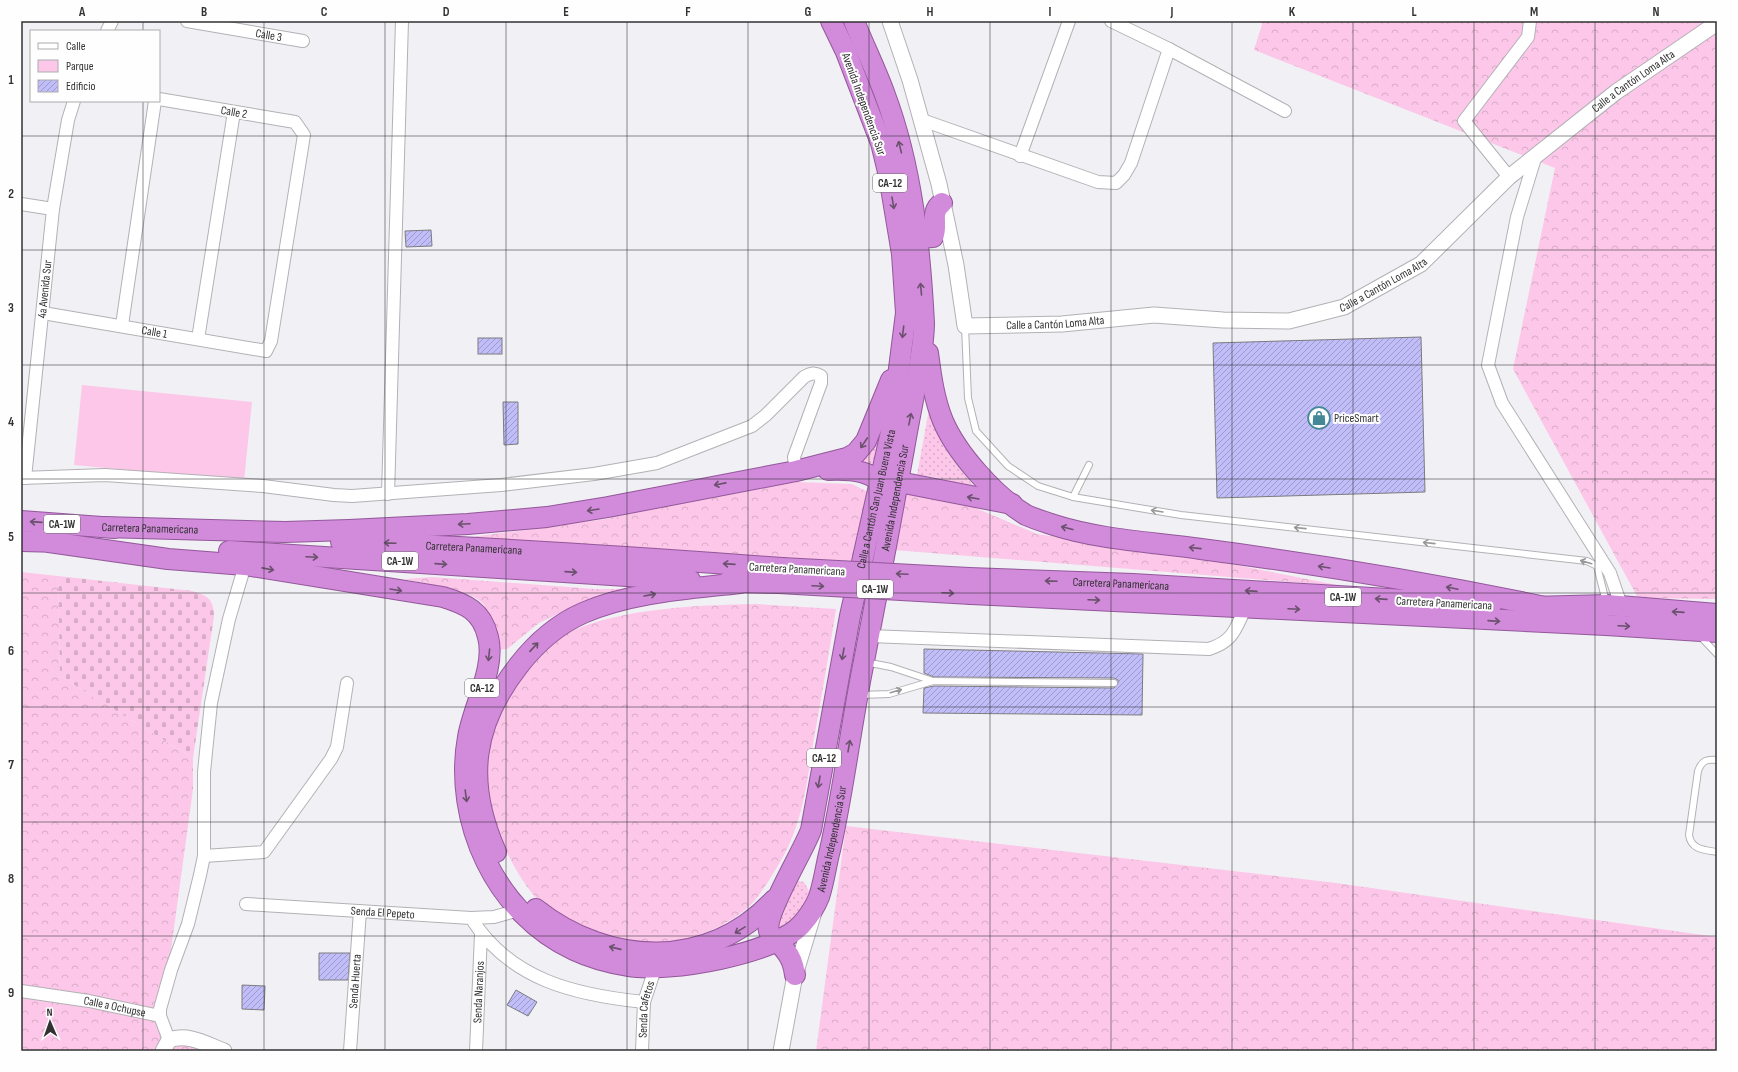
<svg xmlns="http://www.w3.org/2000/svg" width="1738" height="1072" viewBox="0 0 1738 1072" font-family="'Sofia Sans Condensed',sans-serif">
  <style>
    .grass { fill: url(#grass-dots) }
    .forest { fill: url(#forest-crowns) }
    .cemetery { fill: url(#cemetery-stones) }
    .park { fill: #fcc7e8 }
    .building { fill: url(#building-hatch); stroke: #7c7c80 }
    .lines { fill: none; stroke-linecap: round; stroke-linejoin: round }
    .service-casing { stroke: #b3b1b5; stroke-width: 8 }
    .minor-casing { stroke: #b3b1b5; stroke-width: 14 }
    .tertiary-casing { stroke: #b3b1b5; stroke-width: 17 }
    .trunk-casing { stroke: #92589a; stroke-width: 22 }
    .service { stroke: #fff; stroke-width: 6 }
    .minor { stroke: #fff; stroke-width: 12 }
    .tertiary { stroke: #fff; stroke-width: 15 }
    .trunk { stroke: #d28ada; stroke-width: 20 }
    .trunk-bridge-casing { stroke: #92589a; stroke-width: 22; stroke-linecap: butt }
    .trunk-bridge { stroke: #d28ada; stroke-width: 20 }
    .oneway { stroke: #6a516d }
    .oneway2 { stroke: #989899 }
    .grid { fill: none; stroke: #323233; stroke-width: 1; stroke-opacity: 0.55 }
    .labels { text-anchor: middle; stroke-width: 4; stroke-linejoin: round; paint-order: stroke }
    .shield { fill: #fefeff; stroke: #6f6f70; stroke-width: 1 }
    .shield-label { font-size: 11px; font-weight: bold; fill: #323233 }
    .street-label { font-size: 12px; fill: #323233; stroke: #fefeff }
    .poi-label { font-size: 12px; fill: #323233; stroke: #fefeff; text-anchor: start }
    .neatline { fill: none; stroke: #323233; stroke-width: 1.5 }
    .grid-label { font-size: 13px; text-anchor: middle; font-weight: bold; fill: #323233 }
  </style>
  <defs>
    <pattern id="grass-dots" width="8" height="8" patternUnits="userSpaceOnUse"><rect width="8" height="8" fill="#fcc7e8"/><path d="M2 2h.1M6 6h.1" fill="none" stroke="#d8abc7" stroke-width="1.8" stroke-linecap="round"/></pattern>
    <pattern id="forest-crowns" width="20" height="18" patternUnits="userSpaceOnUse"><rect width="20" height="18" fill="#fcc7e8"/><path d="M2 6a3 3 0 1 1 6 0M12 15a3 3 0 1 1 6 0" fill="none" stroke="#d8abc7"/></pattern>
    <pattern id="cemetery-stones" width="16" height="16" patternUnits="userSpaceOnUse"><rect width="16" height="16" fill="#fcc7e8"/><path d="M2 7V4a2 2 0 0 1 4 0v3zM10 15v-3a2 2 0 0 1 4 0v3z" fill="#d8abc7"/></pattern>
    <pattern id="building-hatch" width="6" height="6" patternUnits="userSpaceOnUse"><rect width="6" height="6" fill="#c0bdf9"/><path d="M-1 1l2-2M0 6l6-6M5 7l2-2" fill="none" stroke="#9d9aca"/></pattern>
  </defs>
  <rect width="100%" height="100%" fill="#f1f0f4"/>
  <g class="grass">
    <path d="M 930,404 L 944,445 L 952,459 L 975,488 L 934,477 L 917,475 Z"/>
    <path d="M 881,433 L 879,464 L 858,462 Z"/>
    <path d="M 798,881 L 804,882 L 810,893 L 798,923 L 781,930 L 776,926 L 792,883 Z"/>
  </g>
  <g class="forest">
    <path d="M 1263,21 L 1717,21 L 1717,599 L 1638,598 L 1513,369 L 1555,168 L 1254,50 Z"/>
    <path d="M 794,482 L 852,484 L 868,492 L 851,562 L 427,543 L 606,519 L 757,484 Z"/>
    <path d="M 904,493 L 959,501 L 1037,534 L 1216,561 L 1342,586 L 894,550 Z"/>
    <path d="M 21,572 L 58,576 L 60,676 L 193,758 L 193,789 L 160,1030 L 222,1051 L 21,1051 Z"/>
    <path d="M 432,577 L 595,589 L 644,589 L 570,608 L 539,623 L 507,649 L 498,650 C 496,634 493,612 480,601 C 468,590 421,583 405,579 Z"/>
    <path d="M 756,604 L 836,609 C 829,654 821,699 813,744 C 807,781 803,820 784,855 C 776,869 766,886 756,899 C 732,928 674,949 637,945 C 620,943 603,935 587,928 C 575,923 560,918 549,910 C 514,883 483,809 485,765 C 486,742 500,710 512,692 C 527,669 544,644 570,632 C 621,608 700,605 756,604 Z"/>
    <path d="M 846,826 L 1336,883 L 1717,937 L 1717,1051 L 816,1051 Z"/>
  </g>
  <path class="cemetery" d="M 58,576 L 192,591 C 208,596 213,598 214,616 L 193,758 L 60,676 Z"/>
  <path class="park" d="M 82,385 L 252,402 L 244,481 L 74,465 Z"/>
  <g class="building">
    <path d="M 431,230 L 432,246 L 406,247 L 405,231 Z"/>
    <path d="M 1421,337 L 1425,492 L 1217,498 L 1213,343 Z"/>
    <rect x="478" y="338" width="24" height="16"/>
    <path d="M 503,402 L 518,402 L 518,444 L 504,445 Z"/>
    <path d="M 924,649 L 1143,654 L 1142,715 L 923,713 L 924,688 L 934,686 L 1114,688 L 1118,683 L 1118,680 L 1114,678 L 934,677 L 924,673 Z"/>
    <path d="M 319,953 L 350,953 L 348,980 L 319,980 Z"/>
    <path d="M 242,985 L 265,986 L 264,1010 L 242,1009 Z"/>
    <path d="M 516,990 L 537,1002 L 528,1016 L 507,1005 Z"/>
  </g>
  <g class="lines">
    <g class="service-casing">
      <g id="service">
        <path d="M 965,326 L 968,398 L 976,431 L 1008,466 L 1038,486 L 1073,497"/>
        <path d="M 1089,465 L 1073,497 L 1181,515 L 1587,561 L 1597,566 L 1606,602"/>
        <path d="M 1700,636 L 1717,654"/>
        <path d="M 865,662 L 891,667 L 933,681"/>
        <path d="M 860,695 L 889,694 L 933,681 L 1114,683"/>
        <path d="M 1717,760 C 1707,759 1702,760 1698,771 L 1689,835 C 1691,850 1705,850 1717,852"/>
      </g>
    </g>
    <g class="minor-casing">
      <g id="minor">
        <path id="s1" d="M 187,21 L 303,41"/>
        <path d="M 1111,21 L 1169,49 L 1285,111"/>
        <path d="M 107,31 L 112,21"/>
        <path d="M 922,120 L 1098,182 L 1116,183 L 1124,175 L 1131,163 L 1169,49"/>
        <path d="M 1536,155 L 1517,217 L 1488,365 L 1502,403 L 1610,573 L 1622,608"/>
        <path d="M 1020,156 L 1069,21"/>
        <path d="M 1509,177 L 1464,121 L 1528,37 L 1530,21"/>
        <path d="M 21,204 L 53,209"/>
        <path id="s2" d="M 43,313 L 266,351 L 271,341 L 304,135 L 295,122 L 159,99"/>
        <path d="M 122,325 L 155,101"/>
        <path d="M 198,339 L 234,112"/>
        <path d="M 21,478 L 105,475 L 263,486 L 334,495 L 352,496 L 501,485 L 594,474 L 657,463 L 752,426 L 766,415 L 804,377 C 811,373 815,372 821,376 L 821,383 L 794,457 L 796,471"/>
        <path id="s3" d="M 25,478 L 53,209 L 68,120 L 74,101"/>
        <path d="M 388,494 L 402,21"/>
        <path d="M 869,636 L 1209,649 C 1234,641 1235,629 1246,607"/>
        <path d="M 204,856 L 264,852 L 331,759 L 337,747 L 347,683"/>
        <path id="s4" d="M 246,904 L 471,918 L 494,917 L 519,910"/>
        <path d="M 471,918 C 510,980 575,995 644,1002"/>
        <path id="s5" d="M 21,991 L 89,1001 L 160,1016"/>
        <path d="M 169,1040 L 160,1016 L 160,1009 L 171,970 L 188,924 L 200,875 L 204,856 L 204,772 L 211,703 L 229,619 L 245,565"/>
        <path id="s6" d="M 350,1051 L 360,911"/>
        <path id="s7" d="M 476,1051 L 481,934"/>
        <path id="s8" d="M 642,1051 L 644,1002 L 655,969"/>
      </g>
    </g>
    <g class="tertiary-casing">
      <g id="tertiary">
        <path id="s9" d="M 890,21 L 910,80 L 939,184 L 956,265 L 965,326 L 1062,324 L 1154,315 L 1223,320 L 1289,321 L 1344,307 L 1421,264 L 1509,177 L 1616,92 L 1717,23"/>
        <path d="M 163,1051 L 169,1040 C 187,1033 206,1044 224,1051"/>
        <path d="M 781,1051 L 795,975 L 814,912"/>
      </g>
    </g>
    <g class="trunk-casing">
      <g id="trunk">
        <path d="M 917,238 L 933,237 C 939,226 929,212 942,203"/>
        <path d="M 928,353 C 931,376 934,399 943,421 C 957,454 995,496 1026,515 C 1035,519 1045,522 1054,525 C 1101,540 1152,542 1201,549 C 1316,564 1431,583 1545,607"/>
        <path d="M 828,470 C 850,469 877,470 888,492"/>
        <path d="M 886,490 L 904,483 L 1012,504"/>
        <path d="M 21,521 L 115,528"/>
        <path id="s10" d="M 103,527 L 285,532 L 349,530 L 468,524 L 547,517 L 608,507 L 796,471 L 847,458 L 856,453 L 866,441 L 891,380"/>
        <path d="M 21,541 L 61,542"/>
        <path id="s11" d="M 49,542 L 168,559 L 245,565 L 443,597 C 466,604 482,611 488,637 C 496,667 473,707 468,737 C 453,821 496,914 574,950 C 591,958 610,963 628,966 C 668,973 776,954 802,924 C 809,916 815,907 819,897 C 824,882 826,865 830,850 C 844,788 851,724 864,661 C 878,590 891,520 904,449 C 909,420 915,391 920,362 C 922,349 924,336 924,323 C 920,247 912,167 885,95 C 876,70 864,46 854,21"/>
        <path id="s12" d="M 341,542 C 488,547 635,557 782,568"/>
        <path d="M 229,551 L 690,580"/>
        <path id="s13" d="M 969,578 L 1133,584 L 1491,605"/>
        <path d="M 728,582 L 779,583"/>
        <path d="M 971,594 L 1606,625 L 1717,632"/>
        <path d="M 1531,607 L 1607,605 L 1717,614"/>
        <path d="M 496,852 C 465,782 472,725 519,665 C 537,642 556,625 583,613 C 632,592 688,589 740,583"/>
        <path d="M 536,909 C 608,966 708,971 774,900"/>
        <path id="s14" d="M 795,975 C 794,966 791,957 785,950 C 780,943 772,940 769,931 C 764,914 803,852 811,830 L 850,616 L 891,432 L 906,313 L 902,254 L 889,176 L 881,143 L 846,52 L 831,21"/>
      </g>
    </g>
    <use href="#service" class="service"/>
    <use href="#minor" class="minor"/>
    <use href="#tertiary" class="tertiary"/>
    <use href="#trunk" class="trunk"/>
    <g class="trunk-bridge-casing">
      <g id="trunk-bridge">
        <path d="M 782,568 L 969,578"/>
        <path d="M 779,583 L 971,594"/>
      </g>
    </g>
    <use href="#trunk-bridge" class="trunk-bridge"/>
  </g>
  <defs><path id="oneway-shaft" d="M-6 0H5M1.5-3L5.5 0L1.5 3" fill="none" stroke-width="1.6" stroke-linecap="round" stroke-linejoin="round"/></defs>
  <g class="oneway">
    <use href="#oneway-shaft" transform="translate(900 147) rotate(-104)"/>
    <use href="#oneway-shaft" transform="translate(893 203) rotate(80)"/>
    <use href="#oneway-shaft" transform="translate(921 289) rotate(-95)"/>
    <use href="#oneway-shaft" transform="translate(903 332) rotate(97)"/>
    <use href="#oneway-shaft" transform="translate(910 419) rotate(-79)"/>
    <use href="#oneway-shaft" transform="translate(864 443) rotate(124)"/>
    <use href="#oneway-shaft" transform="translate(720 484) rotate(169)"/>
    <use href="#oneway-shaft" transform="translate(973 498) rotate(-170)"/>
    <use href="#oneway-shaft" transform="translate(593 510) rotate(171)"/>
    <use href="#oneway-shaft" transform="translate(36 522) rotate(-176)"/>
    <use href="#oneway-shaft" transform="translate(464 524) rotate(177)"/>
    <use href="#oneway-shaft" transform="translate(1067 528) rotate(-166)"/>
    <use href="#oneway-shaft" transform="translate(390 543) rotate(-178)"/>
    <use href="#oneway-shaft" transform="translate(1195 548) rotate(-174)"/>
    <use href="#oneway-shaft" transform="translate(312 557) rotate(3)"/>
    <use href="#oneway-shaft" transform="translate(441 564) rotate(4)"/>
    <use href="#oneway-shaft" transform="translate(729 564) rotate(-176)"/>
    <use href="#oneway-shaft" transform="translate(1324 567) rotate(-171)"/>
    <use href="#oneway-shaft" transform="translate(268 569) rotate(11)"/>
    <use href="#oneway-shaft" transform="translate(571 572) rotate(4)"/>
    <use href="#oneway-shaft" transform="translate(902 574) rotate(-177)"/>
    <use href="#oneway-shaft" transform="translate(1051 581) rotate(-178)"/>
    <use href="#oneway-shaft" transform="translate(818 586) rotate(3)"/>
    <use href="#oneway-shaft" transform="translate(1452 588) rotate(-168)"/>
    <use href="#oneway-shaft" transform="translate(396 590) rotate(9)"/>
    <use href="#oneway-shaft" transform="translate(1251 591) rotate(-176)"/>
    <use href="#oneway-shaft" transform="translate(948 593) rotate(3)"/>
    <use href="#oneway-shaft" transform="translate(650 595) rotate(-10)"/>
    <use href="#oneway-shaft" transform="translate(1381 599) rotate(-176)"/>
    <use href="#oneway-shaft" transform="translate(1094 600) rotate(2)"/>
    <use href="#oneway-shaft" transform="translate(1294 609) rotate(3)"/>
    <use href="#oneway-shaft" transform="translate(1678 612) rotate(-176)"/>
    <use href="#oneway-shaft" transform="translate(1494 621) rotate(4)"/>
    <use href="#oneway-shaft" transform="translate(1624 626) rotate(3)"/>
    <use href="#oneway-shaft" transform="translate(534 647) rotate(-47)"/>
    <use href="#oneway-shaft" transform="translate(843 654) rotate(100)"/>
    <use href="#oneway-shaft" transform="translate(489 655) rotate(96)"/>
    <use href="#oneway-shaft" transform="translate(849 746) rotate(-80)"/>
    <use href="#oneway-shaft" transform="translate(819 782) rotate(100)"/>
    <use href="#oneway-shaft" transform="translate(466 796) rotate(82)"/>
    <use href="#oneway-shaft" transform="translate(740 930) rotate(148)"/>
    <use href="#oneway-shaft" transform="translate(615 948) rotate(-167)"/>
  </g>
  <g class="oneway2">
    <use href="#oneway-shaft" transform="translate(1157 511) rotate(-171)"/>
    <use href="#oneway-shaft" transform="translate(1300 528) rotate(-174)"/>
    <use href="#oneway-shaft" transform="translate(1429 543) rotate(-174)"/>
    <use href="#oneway-shaft" transform="translate(1586 562) rotate(-164)"/>
    <use href="#oneway-shaft" transform="translate(896 691) rotate(-16)"/>
  </g>
  <path class="grid" d="M 143,21 L 143,31M 264,21 L 264,1051M 385,21 L 385,1051M 506,21 L 506,1051M 627,21 L 627,1051M 748,21 L 748,1051M 869,21 L 869,1051M 990,21 L 990,1051M 1111,21 L 1111,1051M 1232,21 L 1232,1051M 1353,21 L 1353,1051M 1474,21 L 1474,1051M 1595,21 L 1595,1051M 143,101 L 143,1051M 21,136 L 1717,136M 21,250 L 1717,250M 21,365 L 1717,365M 21,479 L 1717,479M 21,593 L 1717,593M 21,707 L 1717,707M 21,822 L 1717,822M 21,936 L 1717,936"/>
  <defs>
    <g id="shop-ring" transform="scale(1.15)"><circle r="9.5" fill="#fefeff" stroke="#448797" stroke-width="1.5"/><path d="M-5-2.5h2.3a2.7 3.5 0 0 1 5.4 0H5L5.5 6h-11ZM-1.5-2.5h3a1.5 2.3 0 0 0-3 0Z" fill="#448797"/></g>
  </defs>
  <g fill-rule="evenodd">
    <use href="#shop-ring" x="1319" y="418"/>
  </g>
  <g class="labels">
    <g class="shield">
      <rect x="873" y="174" width="34" height="18" rx="3"/>
      <rect x="44" y="515" width="36" height="18" rx="3"/>
      <rect x="382" y="552" width="36" height="18" rx="3"/>
      <rect x="857" y="580" width="36" height="18" rx="3"/>
      <rect x="1325" y="588" width="36" height="18" rx="3"/>
      <rect x="465" y="679" width="34" height="18" rx="3"/>
      <rect x="807" y="749" width="34" height="18" rx="3"/>
    </g>
    <g class="shield-label">
      <text x="890" y="187">CA-12</text>
      <text x="62" y="528">CA-1W</text>
      <text x="400" y="565">CA-1W</text>
      <text x="875" y="593">CA-1W</text>
      <text x="1343" y="601">CA-1W</text>
      <text x="482" y="692">CA-12</text>
      <text x="824" y="762">CA-12</text>
    </g>
    <g class="street-label">
      <text dy="4" stroke="none"><textPath href="#s1" startOffset="83">Calle 3</textPath></text>
      <text dy="4" stroke="none"><textPath href="#s9" startOffset="1065">Calle a Cantón Loma Alta</textPath></text>
      <text transform="translate(864 104) rotate(70)" y="4">Avenida Independencia Sur</text>
      <text transform="translate(234 112) rotate(10)" y="4">Calle 2</text>
      <text dy="4" stroke="none"><textPath href="#s9" startOffset="741">Calle a Cantón Loma Alta</textPath></text>
      <text dy="4" stroke="none"><textPath href="#s3" startOffset="190">4a Avenida Sur</textPath></text>
      <text dy="4" stroke="none"><textPath href="#s9" startOffset="405">Calle a Cantón Loma Alta</textPath></text>
      <text dy="4" stroke="none"><textPath href="#s2" startOffset="113">Calle 1</textPath></text>
      <text dy="4" stroke="none"><textPath href="#s11" startOffset="1498">Avenida Independencia Sur</textPath></text>
      <text dy="4" stroke="none"><textPath href="#s14" startOffset="500">Calle a Cantón San Juan Buena Vista</textPath></text>
      <text dy="4" stroke="none"><textPath href="#s10" startOffset="47">Carretera Panamericana</textPath></text>
      <text dy="4" stroke="none"><textPath href="#s12" startOffset="133">Carretera Panamericana</textPath></text>
      <text transform="translate(797 569) rotate(3)" y="4">Carretera Panamericana</text>
      <text dy="4" stroke="none"><textPath href="#s13" startOffset="152">Carretera Panamericana</textPath></text>
      <text transform="translate(1444 603) rotate(3)" y="4">Carretera Panamericana</text>
      <text dy="4" stroke="none"><textPath href="#s11" startOffset="1151">Avenida Independencia Sur</textPath></text>
      <text dy="4" stroke="none"><textPath href="#s4" startOffset="137">Senda El Pepeto</textPath></text>
      <text dy="4" stroke="none"><textPath href="#s6" startOffset="70">Senda Huerta</textPath></text>
      <text dy="4" stroke="none"><textPath href="#s7" startOffset="59">Senda Naranjos</textPath></text>
      <text dy="4" stroke="none"><textPath href="#s5" startOffset="95">Calle a Ochupse</textPath></text>
      <text dy="4" stroke="none"><textPath href="#s8" startOffset="42">Senda Cafetos</textPath></text>
    </g>
    <g class="poi-label">
      <text x="1334" y="422">PriceSmart</text>
    </g>
  </g>
  <rect width="1738" height="1072" fill="none" stroke="#fefeff" stroke-width="44"/>
  <rect x="30" y="30" width="130" height="72" fill="#fefeff" stroke="#acacad"/>
  <rect x="38" y="43" width="20" height="6" fill="#ffffff" stroke="#acacad"/>
  <text x="66" y="50" font-size="12" fill="#323233">Calle</text>
  <rect x="38" y="60" width="20" height="12" fill="#fcc7e8" stroke="#acacad"/>
  <text x="66" y="70" font-size="12" fill="#323233">Parque</text>
  <rect x="38" y="80" width="20" height="12" fill="url(#building-hatch)" stroke="#acacad"/>
  <text x="66" y="90" font-size="12" fill="#323233">Edificio</text>
  <g transform="translate(50 1022) rotate(358)" stroke="#fefeff" stroke-width="3" paint-order="stroke">
  <path d="M0-3L7 15L0 10L-7 15Z" fill="#323233"/>
  <text y="-6" font-size="11" font-weight="bold" text-anchor="middle" fill="#323233">N</text>
  </g>
  <rect x="22" y="22" width="1694" height="1028" class="neatline"/>
  <g class="grid-label">
    <text x="82" y="16">A</text>
    <text x="204" y="16">B</text>
    <text x="324" y="16">C</text>
    <text x="446" y="16">D</text>
    <text x="566" y="16">E</text>
    <text x="688" y="16">F</text>
    <text x="808" y="16">G</text>
    <text x="930" y="16">H</text>
    <text x="1050" y="16">I</text>
    <text x="1172" y="16">J</text>
    <text x="1292" y="16">K</text>
    <text x="1414" y="16">L</text>
    <text x="1534" y="16">M</text>
    <text x="1656" y="16">N</text>
    <text x="11" y="84">1</text>
    <text x="11" y="198">2</text>
    <text x="11" y="312">3</text>
    <text x="11" y="426">4</text>
    <text x="11" y="541">5</text>
    <text x="11" y="655">6</text>
    <text x="11" y="769">7</text>
    <text x="11" y="883">8</text>
    <text x="11" y="997">9</text>
  </g>
</svg>
